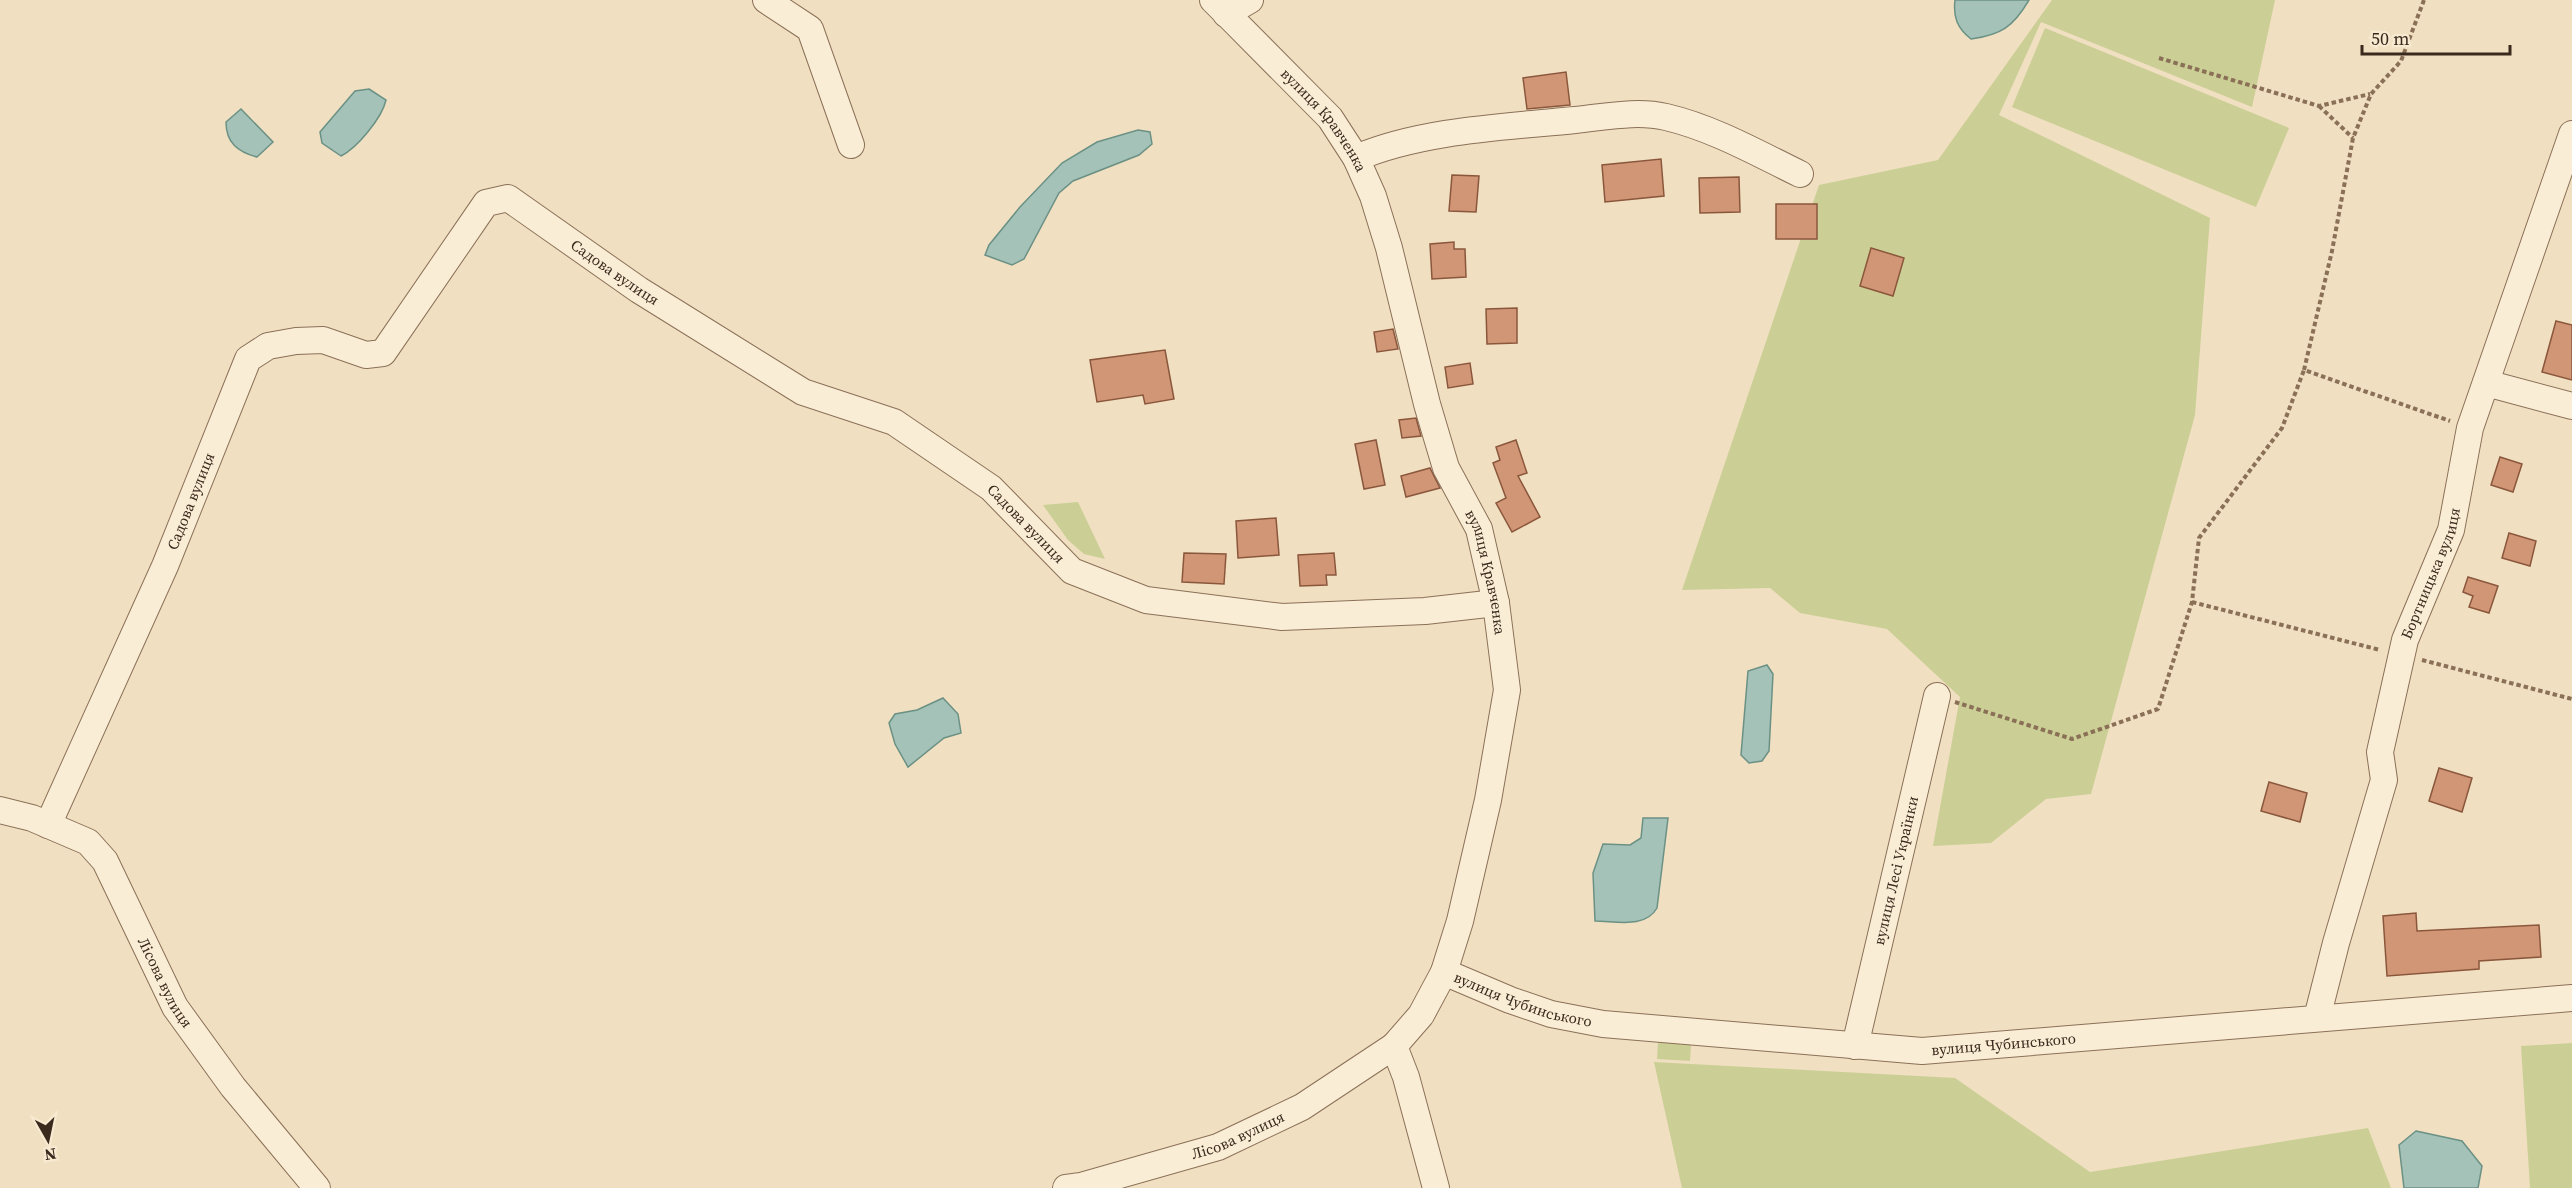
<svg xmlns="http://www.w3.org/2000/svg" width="2572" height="1188" viewBox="0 0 2572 1188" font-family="'Source Serif 4',serif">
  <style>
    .green { fill: #cbcf95 }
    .water { fill: #a4c2b8; stroke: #6b9185; stroke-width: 1.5 }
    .building { fill: #d09675; stroke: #8b573c; stroke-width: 1.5 }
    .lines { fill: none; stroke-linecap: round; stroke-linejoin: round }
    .minor-casing { stroke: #8b7058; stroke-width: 28 }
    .path { stroke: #8b7058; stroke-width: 4; stroke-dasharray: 4.5 3; stroke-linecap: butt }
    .minor { stroke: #faedd5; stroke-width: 26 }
    .labels { text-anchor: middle; stroke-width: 5; stroke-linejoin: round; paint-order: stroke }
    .street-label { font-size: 15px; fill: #3a291d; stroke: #f7ead1 }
  </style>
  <rect width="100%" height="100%" fill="#f0dfc1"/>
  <g class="green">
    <path d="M 2052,0 L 2275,0 L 2252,107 L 2041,22 L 1999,115 L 2210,218 L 2195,415 L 2091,794 L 2046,799 L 1991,843 L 1933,846 L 1960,697 L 1887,629 L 1800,613 L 1770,588 L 1682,590 L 1819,185 L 1938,160 Z"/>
    <path d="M 2045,28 L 2289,128 L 2256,207 L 2012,107 Z"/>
    <path d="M 1078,502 L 1105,559 L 1084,554 L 1068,540 L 1043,505 Z"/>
    <path d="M 1658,1042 L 1691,1045 L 1690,1061 L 1657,1059 Z"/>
    <path d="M 2572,1043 L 2572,1188 L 2530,1188 L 2521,1046 Z"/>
    <path d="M 1654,1062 L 1955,1078 L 2090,1172 L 2368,1128 L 2391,1188 L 1682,1188 Z"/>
  </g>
  <g class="water">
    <path d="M 1955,0 L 2029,0 C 2013,27 2001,35 1971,39 C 1957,28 1953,17 1955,0 Z"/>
    <path d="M 369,89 L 386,100 C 382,118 357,148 341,156 L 322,143 L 320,132 L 355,91 Z"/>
    <path d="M 241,109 L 273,142 L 257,157 C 238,152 226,143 226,122 Z"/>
    <path d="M 1138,130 L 1150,132 L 1152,144 L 1139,155 L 1073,181 L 1059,193 L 1024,259 L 1012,265 L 985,255 L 989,245 L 1020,207 L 1062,163 L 1097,142 Z"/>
    <path d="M 1767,665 L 1773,674 L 1769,751 L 1762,761 L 1749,763 L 1741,755 L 1748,671 Z"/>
    <path d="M 943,698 L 958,714 L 961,733 L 944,738 L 908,767 L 895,744 L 889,723 L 895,714 L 917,710 Z"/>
    <path d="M 1643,818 L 1668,818 L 1657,908 C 1645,929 1616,921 1595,921 L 1593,873 L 1603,844 L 1630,845 L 1641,838 Z"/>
    <path d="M 2416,1131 L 2462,1141 L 2482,1166 L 2478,1188 L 2404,1188 L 2399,1145 Z"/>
  </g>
  <g class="building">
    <path d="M 1566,72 L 1570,105 L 1527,109 L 1523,78 Z"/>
    <path d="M 1661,159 L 1664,196 L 1605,202 L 1602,165 Z"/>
    <path d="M 1452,175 L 1479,176 L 1476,212 L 1449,211 Z"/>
    <path d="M 1739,177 L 1740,212 L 1700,213 L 1699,178 Z"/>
    <rect x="1776" y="204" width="41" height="35"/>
    <path d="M 1454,242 L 1454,249 L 1465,249 L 1466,277 L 1432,279 L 1430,244 Z"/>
    <path d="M 1871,248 L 1904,258 L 1893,296 L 1860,286 Z"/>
    <path d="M 1517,308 L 1517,343 L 1487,344 L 1486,309 Z"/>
    <path d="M 2556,321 L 2572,325 L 2572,380 L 2542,372 Z"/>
    <path d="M 1393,329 L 1398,349 L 1377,352 L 1374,332 Z"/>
    <path d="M 1165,350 L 1174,399 L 1145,404 L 1143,395 L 1097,402 L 1090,360 Z"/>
    <path d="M 1470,363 L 1473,384 L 1448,388 L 1445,367 Z"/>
    <path d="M 1416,418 L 1421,436 L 1402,438 L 1399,420 Z"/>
    <path d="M 1376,440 L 1385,485 L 1364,489 L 1355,444 Z"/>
    <path d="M 1516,440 L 1527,473 L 1518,476 L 1540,517 L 1512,532 L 1496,503 L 1506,498 L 1493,463 L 1500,460 L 1496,447 Z"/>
    <path d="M 2500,457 L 2522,464 L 2513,492 L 2491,485 Z"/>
    <path d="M 1430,468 L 1440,488 L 1406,497 L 1401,476 Z"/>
    <path d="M 1276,518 L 1279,555 L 1238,558 L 1236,521 Z"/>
    <path d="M 2509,533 L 2536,541 L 2530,566 L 2502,558 Z"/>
    <path d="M 1184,553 L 1226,554 L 1224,584 L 1182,582 Z"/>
    <path d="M 1334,553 L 1336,575 L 1326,575 L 1327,585 L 1300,586 L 1298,555 Z"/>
    <path d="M 2468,577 L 2498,586 L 2489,613 L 2469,607 L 2473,596 L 2463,592 Z"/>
    <path d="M 2439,768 L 2472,778 L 2462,812 L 2429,801 Z"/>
    <path d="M 2269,782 L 2307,793 L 2300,822 L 2261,811 Z"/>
    <path d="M 2416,913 L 2417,931 L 2539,925 L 2541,957 L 2479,961 L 2479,969 L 2387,976 L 2383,916 Z"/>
  </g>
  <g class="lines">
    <g class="minor-casing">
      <g id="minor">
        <path d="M 766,0 L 810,29 L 851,145"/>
        <path id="s1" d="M 1213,0 L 1330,118 L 1356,158 L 1373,196 L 1389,248 L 1427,404 L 1446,468 L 1479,529 L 1496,603 L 1507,690 L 1488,800 L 1460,921 L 1444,972 L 1421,1015 L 1394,1046 L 1406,1077 L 1436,1188"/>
        <path d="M 1226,14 L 1250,0"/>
        <path d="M 1356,158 C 1422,130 1505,127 1575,120 C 1605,117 1637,110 1666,117 C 1713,128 1757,153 1800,174"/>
        <path d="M 2486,383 L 2572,406"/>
        <path id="s2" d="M 0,810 L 32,818 L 88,842 L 105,861 L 175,1007 L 233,1087 L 317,1188"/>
        <path id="s3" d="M 48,825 L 165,566 L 248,359 L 268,346 L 296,341 L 323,340 L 366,355 L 383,353 L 486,203 L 508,198 L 639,290 L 803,392 L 894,422 L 991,488 L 1072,571 L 1146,600 L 1282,617 L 1425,611 L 1496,603"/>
        <path id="s4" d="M 1444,972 L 1510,1000 L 1551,1014 L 1603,1024 L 1922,1051 L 2572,998"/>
        <path id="s5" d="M 2317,1018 L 2336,943 L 2384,780 L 2380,752 L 2405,640 L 2451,530 L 2470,428 L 2572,134"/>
        <path id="s6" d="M 1855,1046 L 1937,696"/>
        <path id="s7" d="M 1066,1188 L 1081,1186 L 1218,1147 L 1302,1107 L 1394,1046"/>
      </g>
    </g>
    <g class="path">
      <path d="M 2424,0 L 2401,61 L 2371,94 L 2353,138 L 2332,251 L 2304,370 L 2450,421"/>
      <path d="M 2159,58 L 2319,106 L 2370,94"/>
      <path d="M 2319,106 L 2353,138"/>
      <path d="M 2192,602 L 2380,650"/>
      <path d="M 2422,660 L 2572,699"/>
      <path d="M 1955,702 L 2072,739 L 2158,709 L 2192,602 L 2199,538 L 2282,428 L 2304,370"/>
    </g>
    <use href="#minor" class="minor"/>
  </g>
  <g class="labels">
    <g class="street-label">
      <text dy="5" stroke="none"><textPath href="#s1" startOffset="164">вулиця Кравченка</textPath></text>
      <text dy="5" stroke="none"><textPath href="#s3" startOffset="984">Садова вулиця</textPath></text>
      <text dy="5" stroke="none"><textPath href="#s3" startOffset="354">Садова вулиця</textPath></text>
      <text dy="5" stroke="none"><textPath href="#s3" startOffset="1470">Садова вулиця</textPath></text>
      <text dy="5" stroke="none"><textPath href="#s1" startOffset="650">вулиця Кравченка</textPath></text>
      <text dy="5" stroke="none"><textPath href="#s5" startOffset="462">Бортницька вулиця</textPath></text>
      <text dy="5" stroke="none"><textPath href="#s6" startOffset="180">вулиця Лесі Українки</textPath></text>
      <text dy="5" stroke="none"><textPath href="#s2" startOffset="255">Лісова вулиця</textPath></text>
      <text dy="5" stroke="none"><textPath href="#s4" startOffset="84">вулиця Чубинського</textPath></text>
      <text dy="5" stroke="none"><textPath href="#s4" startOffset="570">вулиця Чубинського</textPath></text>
      <text dy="5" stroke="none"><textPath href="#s7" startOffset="180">Лісова вулиця</textPath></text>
    </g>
  </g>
  <g transform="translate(48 1140) rotate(171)" stroke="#f7ead1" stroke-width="4.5" paint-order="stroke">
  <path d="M0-4.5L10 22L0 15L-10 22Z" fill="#3a291d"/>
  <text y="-9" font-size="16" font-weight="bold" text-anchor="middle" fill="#3a291d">N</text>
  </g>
  <path d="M2362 45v9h148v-9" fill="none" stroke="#3a291d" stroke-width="3"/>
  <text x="2371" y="45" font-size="18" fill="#3a291d" stroke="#f7ead1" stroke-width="4.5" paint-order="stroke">50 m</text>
</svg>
